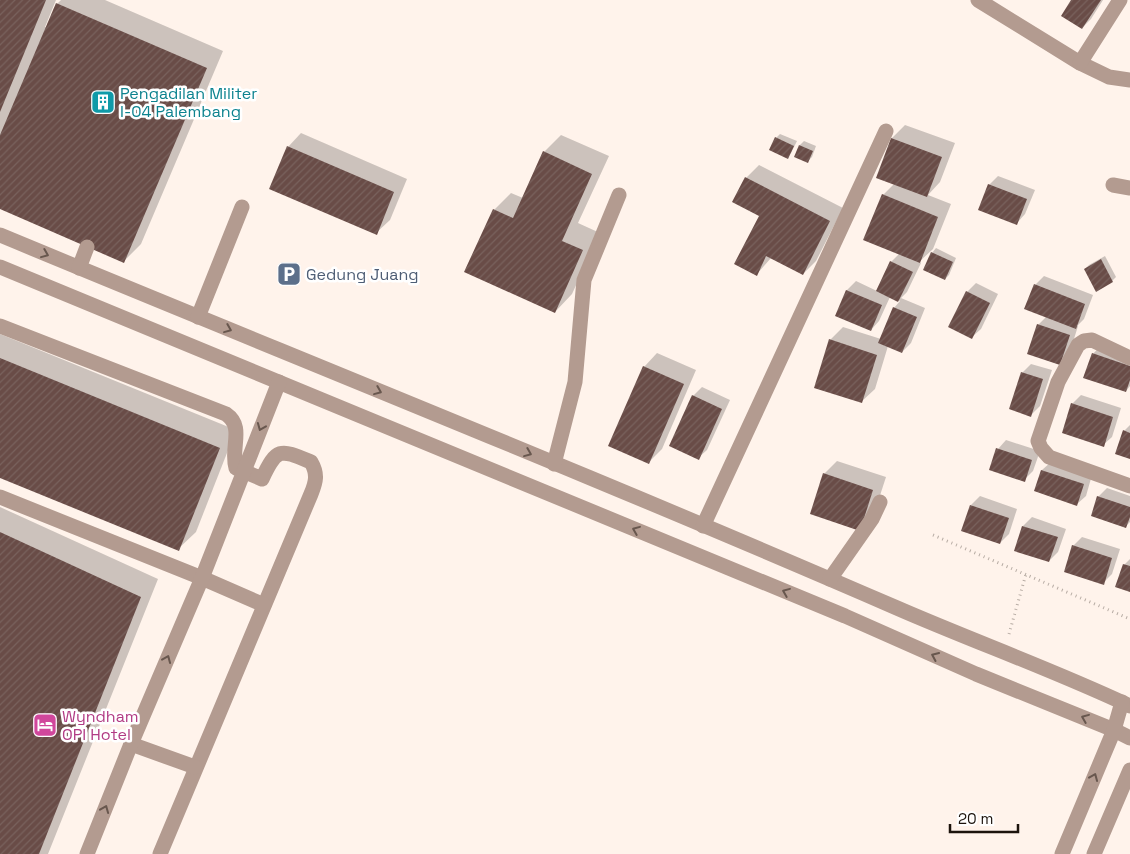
<svg xmlns="http://www.w3.org/2000/svg" width="1130" height="854" viewBox="0 0 1130 854" font-family="'Space Grotesk',sans-serif">
  <style>
    .shadow { fill: #0003 }
    .building { fill: url(#building-hatch) }
    .lines { fill: none; stroke-linecap: round; stroke-linejoin: round }
    .path { stroke: #b7aca4; stroke-width: 3; stroke-dasharray: 1 4; stroke-linecap: butt }
    .minor { stroke: #b39b90; stroke-width: 15 }
    .oneway { stroke: #68574e }
    .labels { text-anchor: middle; stroke-width: 5; stroke-linejoin: round; paint-order: stroke }
    .culture-label { font-size: 16px; fill: #0d838f; stroke: #fff; text-anchor: start }
    .service-label { font-size: 16px; fill: #4e5e75; stroke: #fff; text-anchor: start }
    .hotel-label { font-size: 16px; fill: #b23c85; stroke: #fff; text-anchor: start }
  </style>
  <defs>
    <pattern id="building-hatch" width="6" height="6" patternUnits="userSpaceOnUse" patternTransform="scale(1.25)"><rect width="6" height="6" fill="#694c47"/><path d="M-1 1l2-2M0 6l6-6M5 7l2-2" fill="none" stroke="#79625d"/></pattern>
  </defs>
  <rect width="100%" height="100%" fill="#fff3eb"/>
  <g class="shadow">
    <path d="M 0,0 L 56,0 L 45,27 L 47,28 L 57,4 L 61,0 L 105,0 L 223,51 L 141,244 L 124,261 L 0,208 Z"/>
    <path d="M 1072,0 L 1103,0 L 1091,19 L 1082,28 Z"/>
    <path d="M 905,125 L 955,143 L 940,182 L 928,195 L 951,204 L 933,249 L 919,262 L 921,263 L 907,292 L 901,298 L 925,308 L 911,343 L 902,352 L 888,346 L 875,389 L 861,402 L 830,340 L 843,327 L 881,339 L 894,308 L 900,301 L 890,297 L 879,321 L 871,330 L 837,315 L 847,290 L 856,281 L 877,291 L 891,262 L 899,254 L 883,195 L 895,183 L 878,177 L 892,138 Z"/>
    <path d="M 301,133 L 407,179 L 390,220 L 376,233 L 288,147 Z"/>
    <path d="M 780,134 L 797,141 L 791,153 L 787,157 L 776,138 Z"/>
    <path d="M 561,135 L 609,156 L 578,223 L 600,233 L 572,294 L 555,312 L 494,210 L 511,193 L 523,198 L 544,152 Z"/>
    <path d="M 804,141 L 816,146 L 812,157 L 808,161 L 796,156 L 800,145 Z"/>
    <path d="M 759,165 L 843,208 L 816,261 L 803,274 L 771,258 L 756,275 L 760,215 L 746,178 Z"/>
    <path d="M 998,176 L 1035,190 L 1025,214 L 1017,223 L 989,185 Z"/>
    <path d="M 936,248 L 956,258 L 949,275 L 945,279 L 924,269 L 932,253 Z"/>
    <path d="M 1105,256 L 1116,277 L 1112,281 L 1085,269 L 1089,265 Z"/>
    <path d="M 1044,276 L 1093,295 L 1084,319 L 1077,326 L 1078,326 L 1069,355 L 1060,364 L 1038,325 L 1047,316 L 1035,285 Z"/>
    <path d="M 976,283 L 998,294 L 981,329 L 972,337 L 967,292 Z"/>
    <path d="M 0,334 L 236,430 L 196,532 L 178,549 L 0,477 Z"/>
    <path d="M 1101,345 L 1130,354 L 1130,386 L 1126,391 L 1093,354 Z"/>
    <path d="M 657,353 L 696,370 L 662,449 L 649,462 L 644,367 Z"/>
    <path d="M 1031,364 L 1052,370 L 1040,406 L 1031,415 L 1022,373 Z"/>
    <path d="M 702,387 L 730,400 L 707,450 L 698,458 L 693,396 Z"/>
    <path d="M 1081,395 L 1121,408 L 1112,437 L 1103,445 L 1072,404 Z"/>
    <path d="M 1130,425 L 1130,457 L 1124,431 Z"/>
    <path d="M 1006,440 L 1040,451 L 1033,471 L 1024,480 L 998,449 Z"/>
    <path d="M 837,461 L 886,477 L 873,517 L 860,530 L 824,474 Z"/>
    <path d="M 1051,462 L 1092,475 L 1086,496 L 1077,504 L 1036,491 L 1042,470 Z"/>
    <path d="M 1107,488 L 1130,496 L 1130,522 L 1126,526 L 1098,497 Z"/>
    <path d="M 980,496 L 1017,509 L 1009,534 L 1000,543 L 971,505 Z"/>
    <path d="M 0,507 L 158,579 L 48,854 L 0,854 Z"/>
    <path d="M 1032,517 L 1066,529 L 1058,552 L 1049,561 L 1023,526 Z"/>
    <path d="M 1082,537 L 1120,549 L 1112,574 L 1103,583 L 1073,546 Z"/>
    <path d="M 1130,559 L 1130,591 L 1124,565 Z"/>
  </g>
  <g class="building">
    <path d="M 0,0 L 46,0 L 0,112 Z"/>
    <path d="M 1071,0 L 1101,0 L 1082,29 L 1061,16 Z"/>
    <path d="M 56,3 L 207,68 L 124,263 L 0,209 L 0,135 Z"/>
    <path d="M 775,137 L 794,146 L 788,159 L 769,150 Z"/>
    <path d="M 891,138 L 942,157 L 927,197 L 876,178 Z"/>
    <path d="M 799,145 L 813,151 L 808,163 L 794,157 Z"/>
    <path d="M 287,146 L 394,192 L 377,235 L 269,189 Z"/>
    <path d="M 543,151 L 592,174 L 562,241 L 583,250 L 555,313 L 464,272 L 493,209 L 513,218 Z"/>
    <path d="M 745,177 L 830,221 L 803,275 L 766,256 L 757,276 L 734,264 L 759,216 L 732,202 Z"/>
    <path d="M 988,184 L 1027,199 L 1017,225 L 978,210 Z"/>
    <path d="M 882,194 L 938,217 L 920,263 L 863,240 Z"/>
    <path d="M 931,252 L 953,262 L 945,280 L 923,270 Z"/>
    <path d="M 1101,259 L 1113,282 L 1096,292 L 1084,269 Z"/>
    <path d="M 890,261 L 913,272 L 898,302 L 876,291 Z"/>
    <path d="M 1034,284 L 1085,304 L 1076,329 L 1024,309 Z"/>
    <path d="M 846,290 L 882,305 L 871,331 L 835,316 Z"/>
    <path d="M 966,291 L 990,303 L 972,339 L 948,327 Z"/>
    <path d="M 893,307 L 917,317 L 902,353 L 878,343 Z"/>
    <path d="M 1037,324 L 1070,335 L 1060,365 L 1027,354 Z"/>
    <path d="M 829,339 L 877,355 L 862,403 L 814,388 Z"/>
    <path d="M 1092,353 L 1130,366 L 1130,380 L 1126,392 L 1083,378 Z"/>
    <path d="M 0,358 L 220,448 L 179,551 L 0,478 Z"/>
    <path d="M 643,366 L 684,384 L 649,464 L 608,446 Z"/>
    <path d="M 1021,372 L 1043,379 L 1031,417 L 1009,409 Z"/>
    <path d="M 692,395 L 722,409 L 699,460 L 669,446 Z"/>
    <path d="M 1071,403 L 1113,417 L 1104,447 L 1062,433 Z"/>
    <path d="M 1123,430 L 1130,433 L 1130,459 L 1115,454 Z"/>
    <path d="M 996,448 L 1032,460 L 1025,482 L 989,470 Z"/>
    <path d="M 1041,470 L 1084,484 L 1077,506 L 1034,491 Z"/>
    <path d="M 823,473 L 873,490 L 860,531 L 810,514 Z"/>
    <path d="M 1097,496 L 1130,507 L 1130,517 L 1126,528 L 1091,516 Z"/>
    <path d="M 970,505 L 1009,518 L 1000,544 L 961,531 Z"/>
    <path d="M 1022,526 L 1058,537 L 1049,562 L 1014,551 Z"/>
    <path d="M 0,532 L 141,597 L 39,854 L 0,854 Z"/>
    <path d="M 1072,545 L 1112,558 L 1104,585 L 1064,572 Z"/>
    <path d="M 1123,564 L 1130,566 L 1130,592 L 1115,587 Z"/>
  </g>
  <g class="lines">
    <g class="path">
      <path d="M 933,535 L 1130,619"/>
      <path d="M 1009,634 L 1026,574"/>
    </g>
    <g class="minor">
      <path d="M 978,0 L 1080,63 L 1109,77 L 1130,80"/>
      <path d="M 1080,63 L 1120,0"/>
      <path d="M 1113,185 L 1130,188"/>
      <path d="M 0,235 C 299,359 600,479 897,608 C 975,642 1054,670 1130,706"/>
      <path d="M 0,267 L 845,616 L 976,674 L 1114,730 L 1130,738"/>
      <path d="M 79,268 L 87,247"/>
      <path d="M 198,317 L 242,207"/>
      <path d="M 0,326 L 226,414 C 245,427 230,448 236,468 L 262,479 C 277,447 280,449 311,462 C 318,474 316,482 311,494 L 160,854"/>
      <path d="M 1130,358 L 1092,340 L 1084,341 L 1078,345 L 1058,382 L 1038,441 L 1041,448 L 1049,457 L 1130,486"/>
      <path d="M 554,464 L 575,382 L 584,280 L 619,195"/>
      <path d="M 0,497 L 202,578 L 264,605"/>
      <path d="M 703,526 L 886,131"/>
      <path d="M 830,579 L 872,519 L 880,502"/>
      <path d="M 131,744 L 195,767"/>
      <path d="M 87,854 L 131,744 L 202,578 L 279,382"/>
      <path d="M 1062,854 L 1114,730 L 1122,702"/>
      <path d="M 1094,854 L 1130,770"/>
    </g>
  </g>
  <defs><path id="oneway-chevron" d="M-2-3.5L2.5 0L-2 3.5" fill="none" stroke-width="1.6" stroke-linecap="round" stroke-linejoin="round" transform="scale(1.25)"/></defs>
  <g class="oneway">
    <use href="#oneway-chevron" transform="translate(45 254) rotate(22)"/>
    <use href="#oneway-chevron" transform="translate(228 329) rotate(22)"/>
    <use href="#oneway-chevron" transform="translate(378 391) rotate(22)"/>
    <use href="#oneway-chevron" transform="translate(261 427) rotate(112)"/>
    <use href="#oneway-chevron" transform="translate(528 453) rotate(22)"/>
    <use href="#oneway-chevron" transform="translate(636 530) rotate(-158)"/>
    <use href="#oneway-chevron" transform="translate(786 592) rotate(-158)"/>
    <use href="#oneway-chevron" transform="translate(935 656) rotate(-156)"/>
    <use href="#oneway-chevron" transform="translate(167 659) rotate(-67)"/>
    <use href="#oneway-chevron" transform="translate(1085 718) rotate(-158)"/>
    <use href="#oneway-chevron" transform="translate(1094 777) rotate(-67)"/>
    <use href="#oneway-chevron" transform="translate(105 809) rotate(-68)"/>
  </g>
  <defs>
    <g id="building-square" transform="scale(1.25)"><rect x="-9" y="-9" width="18" height="18" rx="4" fill="#0f9aa8" stroke="#fff"/><path d="M-4-6H4V6H1V3H-1V6H-4ZM-2.5-4.3h1.7v1.8h-1.7ZM.8-4.3h1.7v1.8H.8ZM-2.5-1h1.7V.8h-1.7ZM.8-1h1.7V.8H.8Z" fill="#fff"/></g>
    <g id="parking-square" transform="scale(1.25)"><rect x="-9" y="-9" width="18" height="18" rx="4" fill="#5c6f8a" stroke="#fff"/><path d="M-3.5-5.5H1a3.5 3.5 0 0 1 0 7H-1V5.5H-3.5ZM-1-3.4V-.6H.8a1.4 1.4 0 0 0 0-2.8Z" fill="#fff"/></g>
    <g id="hotel-square" transform="scale(1.25)"><rect x="-9" y="-9" width="18" height="18" rx="4" fill="#d1479c" stroke="#fff"/><path d="M-6-4.5h1.5V1H6V5H4.5V3h-9V5H-6ZM-4 0a1.8 1.8 0 1 1 3.6 0ZM.5 0V-2.5h3Q6-2.5 6 0Z" fill="#fff"/></g>
  </defs>
  <g fill-rule="evenodd">
    <use href="#building-square" x="103" y="102"/>
    <use href="#parking-square" x="289" y="274"/>
    <use href="#hotel-square" x="45" y="725"/>
  </g>
  <g class="labels">
    <g class="culture-label">
      <text x="120" y="99">Pengadilan Militer<tspan x="120" dy="18">I-04 Palembang</tspan></text>
    </g>
    <g class="service-label">
      <text x="306" y="280">Gedung Juang</text>
    </g>
    <g class="hotel-label">
      <text x="62" y="722">Wyndham<tspan x="62" dy="18">OPI Hotel</tspan></text>
    </g>
  </g>
  <path d="M950 824v8h68v-8" fill="none" stroke="#1c130c" stroke-width="2.5"/>
  <text x="958" y="824" font-size="15" fill="#1c130c" stroke="#ffffff" stroke-width="4" paint-order="stroke">20 m</text>
</svg>
